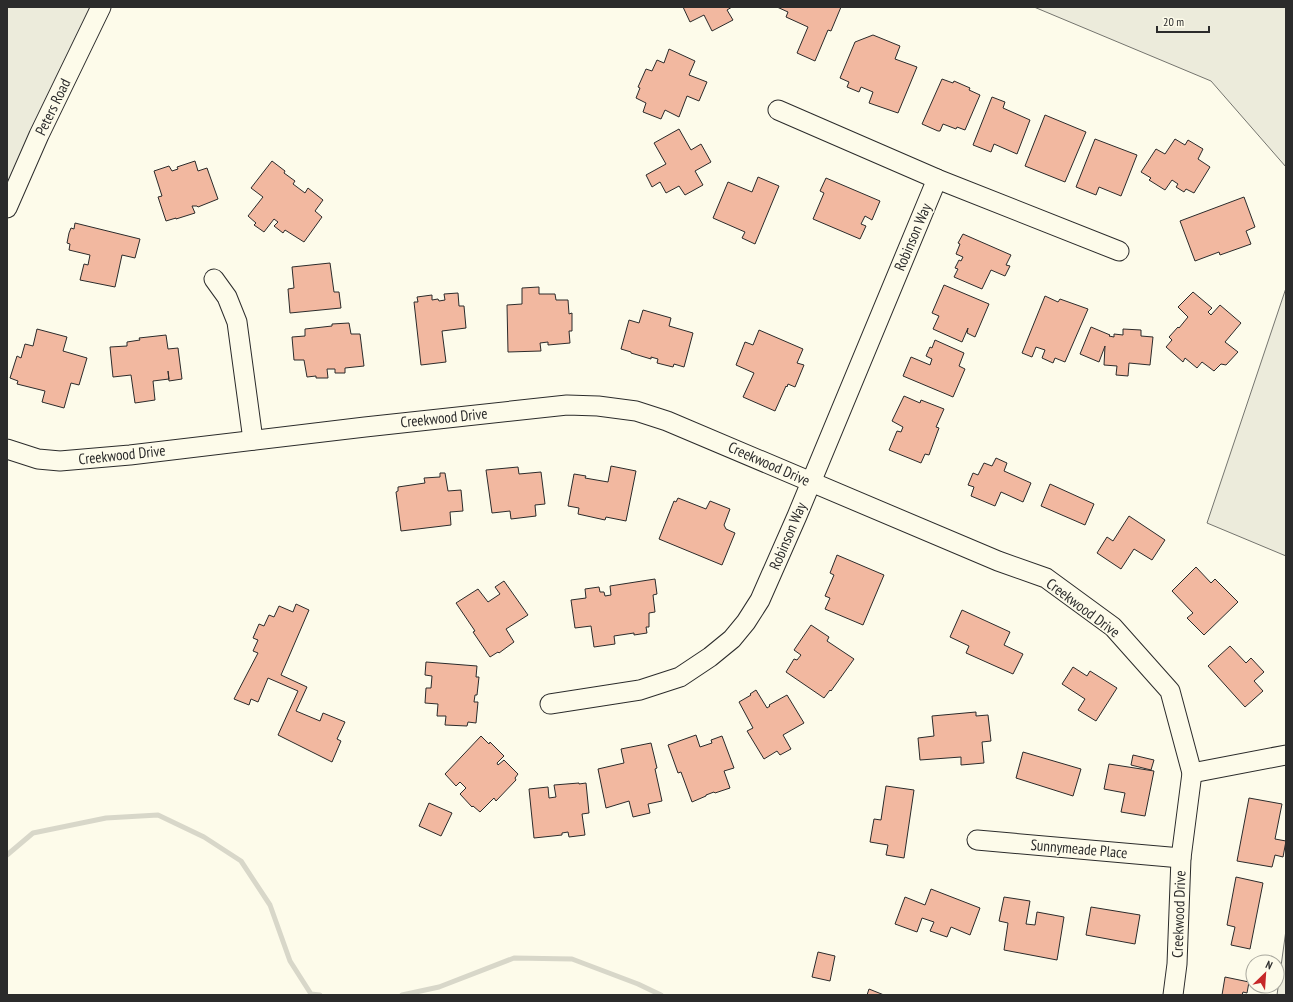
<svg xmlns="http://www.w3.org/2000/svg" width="1293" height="1002" viewBox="0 0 1293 1002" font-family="'PT Sans Narrow',sans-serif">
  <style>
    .green { fill: #ecebdb; stroke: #74746e }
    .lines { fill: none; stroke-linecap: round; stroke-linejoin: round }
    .stream { stroke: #d8d7c9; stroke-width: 5 }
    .building { fill: #f2b8a0; stroke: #2b2b2b }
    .minor-casing { stroke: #2b2b2b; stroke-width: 21 }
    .minor { stroke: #fdfbea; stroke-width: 19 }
    .labels { text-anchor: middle; stroke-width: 3; stroke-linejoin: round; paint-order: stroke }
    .street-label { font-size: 15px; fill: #2b2b2b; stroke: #fdfbea }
  </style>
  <rect width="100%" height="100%" fill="#fdfbea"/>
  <g class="green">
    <path d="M 7,7 L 101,7 L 7,208 Z"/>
    <path d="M 1034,7 L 1286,7 L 1286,167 L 1211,81 Z"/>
    <path d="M 1286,288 L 1286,556 L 1207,523 Z"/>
    <path d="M 1286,930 L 1286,995 L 1277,995 Z"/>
  </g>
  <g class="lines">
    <g class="stream">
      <path d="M 7,855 L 33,833 L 106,818 L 158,815 L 204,837 L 241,861 L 270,905 L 290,961 L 311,994 L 320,995"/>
      <path d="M 402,995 L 439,987 L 514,958 L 572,959 L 638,984 L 661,995"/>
    </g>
  </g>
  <g class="building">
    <path d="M 683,7 L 732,7 L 727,10 L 733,20 L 712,31 L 704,15 L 690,22 Z"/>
    <path d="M 777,7 L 841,7 L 831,31 L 828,30 L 815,61 L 797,53 L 808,27 L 786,17 L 788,12 Z"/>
    <path d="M 873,35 L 900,46 L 895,59 L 917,67 L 898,113 L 869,103 L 873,92 L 861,87 L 859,92 L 847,87 L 849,82 L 840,78 L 855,42 Z"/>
    <path d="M 669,49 L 695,61 L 689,75 L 707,82 L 699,101 L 687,96 L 679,117 L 665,110 L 661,119 L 643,112 L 646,103 L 636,98 L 640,88 L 638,87 L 646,69 L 652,71 L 657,60 L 664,63 Z"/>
    <path d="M 942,79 L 953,83 L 954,81 L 970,88 L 969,90 L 980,95 L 965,130 L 957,127 L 956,129 L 943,124 L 940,131 L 938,131 L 922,124 Z"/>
    <path d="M 992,97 L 1005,102 L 1003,108 L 1030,120 L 1017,154 L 994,144 L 991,152 L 973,145 Z"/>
    <path d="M 1045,115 L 1086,132 L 1065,182 L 1025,166 Z"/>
    <path d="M 679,129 L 691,150 L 701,144 L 711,162 L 695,171 L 703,185 L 685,195 L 679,186 L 666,193 L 660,182 L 652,187 L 646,175 L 666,164 L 654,143 Z"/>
    <path d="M 1095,139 L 1137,155 L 1121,196 L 1099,187 L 1096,195 L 1076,187 Z"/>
    <path d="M 1175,139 L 1185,145 L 1188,140 L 1203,149 L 1198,159 L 1210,167 L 1194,193 L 1186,189 L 1184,192 L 1176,187 L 1178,184 L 1172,180 L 1165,190 L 1149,180 L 1151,178 L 1141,172 L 1156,149 L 1165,154 Z"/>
    <path d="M 195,161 L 198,171 L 207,168 L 218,199 L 198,207 L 197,206 L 192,206 L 195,213 L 176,219 L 176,218 L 166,221 L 158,197 L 162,196 L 154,171 L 169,166 L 172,171 L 178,169 L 177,167 Z"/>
    <path d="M 272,161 L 285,171 L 284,173 L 295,181 L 293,184 L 305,193 L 308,188 L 323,200 L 315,211 L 322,217 L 304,242 L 285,230 L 283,233 L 274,226 L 278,222 L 274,219 L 264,232 L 254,225 L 256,223 L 248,216 L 263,197 L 251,188 Z"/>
    <path d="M 758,177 L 779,186 L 755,244 L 742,238 L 745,232 L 713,218 L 728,182 L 752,192 Z"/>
    <path d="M 826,178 L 880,201 L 872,220 L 865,216 L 861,224 L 866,226 L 860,239 L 813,219 L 824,193 L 820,191 Z"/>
    <path d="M 1244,197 L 1255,227 L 1246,231 L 1251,244 L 1220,255 L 1219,252 L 1195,261 L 1180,221 Z"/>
    <path d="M 75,223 L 140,239 L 135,258 L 122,255 L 115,287 L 80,280 L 84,264 L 88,265 L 90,255 L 69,250 L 70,244 L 67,243 L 69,233 L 71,228 L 74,229 Z"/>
    <path d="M 963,234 L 1011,255 L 1006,265 L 1010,266 L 1005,276 L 991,270 L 982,289 L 954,277 L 958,269 L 955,268 L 959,260 L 961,261 L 963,257 L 956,254 L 960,244 L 958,243 Z"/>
    <path d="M 330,263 L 334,292 L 339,292 L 341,308 L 290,313 L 288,289 L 294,288 L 292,267 Z"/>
    <path d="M 944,285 L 989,304 L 975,337 L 967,333 L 968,328 L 962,342 L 933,329 L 939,316 L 932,313 Z"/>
    <path d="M 539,287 L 539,294 L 555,294 L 556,300 L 568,300 L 569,314 L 572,313 L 572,331 L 569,331 L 570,343 L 548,345 L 548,342 L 540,343 L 541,351 L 508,352 L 507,305 L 522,304 L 522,288 Z"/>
    <path d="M 1193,292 L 1212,308 L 1208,312 L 1211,315 L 1220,305 L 1241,323 L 1225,342 L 1238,352 L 1226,365 L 1221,364 L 1214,371 L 1202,362 L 1197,368 L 1185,358 L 1183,362 L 1166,347 L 1172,340 L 1169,337 L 1178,327 L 1179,328 L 1188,317 L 1178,307 Z"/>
    <path d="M 458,293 L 459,306 L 464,306 L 466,328 L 442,331 L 446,362 L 421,365 L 414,302 L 418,302 L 417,297 L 432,295 L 432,300 L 438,299 L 439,301 L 445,300 L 444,294 Z"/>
    <path d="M 1045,296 L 1058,302 L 1060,299 L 1088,309 L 1065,362 L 1055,358 L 1053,363 L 1042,358 L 1045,350 L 1036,347 L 1032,357 L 1022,353 Z"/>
    <path d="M 643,310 L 671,318 L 669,326 L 693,333 L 684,367 L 674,364 L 673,367 L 657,363 L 658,359 L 651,357 L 651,359 L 631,353 L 631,352 L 621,349 L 629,320 L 639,323 Z"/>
    <path d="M 349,323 L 351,334 L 360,334 L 364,366 L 345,368 L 345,373 L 335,373 L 335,369 L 327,369 L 328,378 L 316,378 L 316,376 L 307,377 L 304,360 L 294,360 L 292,337 L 305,336 L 305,329 L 332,326 L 332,324 Z"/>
    <path d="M 1091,327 L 1110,335 L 1109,336 L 1114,337 L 1114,334 L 1123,335 L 1123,329 L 1141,330 L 1141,336 L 1153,337 L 1150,365 L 1129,363 L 1128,376 L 1116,375 L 1117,366 L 1104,365 L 1105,346 L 1099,362 L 1080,354 Z"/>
    <path d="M 37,329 L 67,337 L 63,351 L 87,358 L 79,385 L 71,383 L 64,408 L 42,402 L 45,391 L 17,384 L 18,381 L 10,378 L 17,356 L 21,358 L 25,344 L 33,346 Z"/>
    <path d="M 759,330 L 803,349 L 797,363 L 804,365 L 795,387 L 788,384 L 787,387 L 786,386 L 775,411 L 743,397 L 754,373 L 736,365 L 745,342 L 753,345 Z"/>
    <path d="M 166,335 L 168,349 L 178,348 L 182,379 L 169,381 L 168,371 L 169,379 L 153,381 L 155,400 L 135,403 L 131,375 L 113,377 L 110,347 L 127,346 L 127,342 L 140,340 L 139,338 Z"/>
    <path d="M 935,340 L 964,353 L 959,366 L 965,369 L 953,397 L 903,376 L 911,357 L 930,365 L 932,359 L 926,356 L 930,347 L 932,348 Z"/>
    <path d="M 904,396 L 920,403 L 921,400 L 944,409 L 936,427 L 939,428 L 929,455 L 925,454 L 921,463 L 889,450 L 897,431 L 901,432 L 903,427 L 892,421 Z"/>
    <path d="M 996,458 L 1007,463 L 1004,471 L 1031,483 L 1023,502 L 1001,492 L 995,506 L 971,496 L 974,487 L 968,485 L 973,473 L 978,475 L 984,463 L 992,466 Z"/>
    <path d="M 611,466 L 636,471 L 626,521 L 606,517 L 605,520 L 578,514 L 579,508 L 568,506 L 574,474 L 586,476 L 585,478 L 608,482 Z"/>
    <path d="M 518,467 L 519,474 L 541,472 L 545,504 L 535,505 L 536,516 L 511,519 L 510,511 L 492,513 L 486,470 Z"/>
    <path d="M 440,473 L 445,473 L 448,491 L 461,490 L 463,511 L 450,512 L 451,525 L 401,531 L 396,492 L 398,491 L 398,487 L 425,483 L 424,478 L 440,477 Z"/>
    <path d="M 1050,484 L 1094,504 L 1085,525 L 1041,506 Z"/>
    <path d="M 678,498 L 706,509 L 710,501 L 730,509 L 724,525 L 726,529 L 735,533 L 722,565 L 659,539 L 674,501 L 676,502 Z"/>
    <path d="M 1129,516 L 1165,540 L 1152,560 L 1134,549 L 1121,569 L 1097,553 L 1107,537 L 1113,541 Z"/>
    <path d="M 837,555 L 884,575 L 863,625 L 825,609 L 830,598 L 825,596 L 834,575 L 830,573 Z"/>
    <path d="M 1196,567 L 1211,583 L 1215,579 L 1238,602 L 1204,635 L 1187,618 L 1193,613 L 1172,591 Z"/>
    <path d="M 655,579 L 657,594 L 653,595 L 655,612 L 649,613 L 649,627 L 646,627 L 647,633 L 634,635 L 634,633 L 614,636 L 615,644 L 594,647 L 591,626 L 575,628 L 571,600 L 586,598 L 585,589 L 599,587 L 600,592 L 604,592 L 605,596 L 611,595 L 610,586 Z"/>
    <path d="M 504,581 L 528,615 L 506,629 L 514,642 L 499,653 L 498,652 L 490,657 L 473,632 L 475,631 L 456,603 L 478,589 L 488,602 L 500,594 L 495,587 Z"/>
    <path d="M 296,604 L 309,610 L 281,675 L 307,687 L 296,711 L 320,721 L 323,713 L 345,722 L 337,739 L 341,741 L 332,762 L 278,735 L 298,691 L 268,678 L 258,702 L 251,699 L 249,705 L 234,699 L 258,653 L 253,651 L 258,640 L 253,638 L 259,624 L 264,626 L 269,615 L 274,617 L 279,606 L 293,612 Z"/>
    <path d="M 962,610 L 1010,632 L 1004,645 L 1023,654 L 1013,674 L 966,653 L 969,646 L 950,637 Z"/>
    <path d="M 811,625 L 829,637 L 827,641 L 854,659 L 831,691 L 830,690 L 824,698 L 786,672 L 794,659 L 797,660 L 801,655 L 794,650 Z"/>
    <path d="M 1230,646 L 1246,663 L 1251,658 L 1264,672 L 1254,681 L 1263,691 L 1245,707 L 1208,666 Z"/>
    <path d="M 426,662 L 477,666 L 476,677 L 479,677 L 477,695 L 475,695 L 474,702 L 478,702 L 476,723 L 468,722 L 467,726 L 445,725 L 446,716 L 437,716 L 438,704 L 425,703 L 426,688 L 431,688 L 432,676 L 425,675 Z"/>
    <path d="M 1073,667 L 1087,676 L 1090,671 L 1117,688 L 1096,721 L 1078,710 L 1085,699 L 1062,684 Z"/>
    <path d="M 756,690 L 767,708 L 770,706 L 769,705 L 787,695 L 804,723 L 783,735 L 791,749 L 780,755 L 777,751 L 764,759 L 747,731 L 753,728 L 739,702 L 751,695 L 750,694 Z"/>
    <path d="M 976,712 L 976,716 L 988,715 L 991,741 L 982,742 L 984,763 L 961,765 L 961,757 L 920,760 L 918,738 L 934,736 L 932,716 Z"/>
    <path d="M 696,735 L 700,747 L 712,743 L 711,740 L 722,736 L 734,768 L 724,771 L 730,788 L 715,793 L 714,792 L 706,795 L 706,796 L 692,802 L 681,772 L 678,773 L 668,745 Z"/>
    <path d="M 481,736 L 489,744 L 490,742 L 504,756 L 497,763 L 498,765 L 504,760 L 518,774 L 515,778 L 516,780 L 496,801 L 494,798 L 480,812 L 473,806 L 472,807 L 460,794 L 466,788 L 460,782 L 456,786 L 445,774 Z"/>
    <path d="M 651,743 L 657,768 L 655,769 L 662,801 L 648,804 L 650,813 L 633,817 L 629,801 L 606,808 L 598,769 L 624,763 L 621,749 Z"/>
    <path d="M 1023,752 L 1081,769 L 1073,796 L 1016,778 Z"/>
    <path d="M 1133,755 L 1154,760 L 1151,770 L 1131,765 Z"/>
    <path d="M 1109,764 L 1154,771 L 1145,816 L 1121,812 L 1125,793 L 1104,789 Z"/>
    <path d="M 579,783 L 579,784 L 586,783 L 589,813 L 582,814 L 585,835 L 569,837 L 568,832 L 562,833 L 562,835 L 534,838 L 529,789 L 548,787 L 549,798 L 556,797 L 554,785 Z"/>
    <path d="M 886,786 L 914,790 L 904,858 L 886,855 L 888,845 L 870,842 L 874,819 L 881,820 Z"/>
    <path d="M 1249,798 L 1282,804 L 1275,839 L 1286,841 L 1283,857 L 1275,855 L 1272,867 L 1237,861 Z"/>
    <path d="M 429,803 L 452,813 L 441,836 L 419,826 Z"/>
    <path d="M 1236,877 L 1263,883 L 1250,949 L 1231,945 L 1235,927 L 1227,925 Z"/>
    <path d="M 931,889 L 980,908 L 970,935 L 951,927 L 947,937 L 930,931 L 934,922 L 922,918 L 917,932 L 895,924 L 905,897 L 925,905 Z"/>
    <path d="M 1004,897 L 1030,901 L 1026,924 L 1035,925 L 1037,912 L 1064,917 L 1057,960 L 1004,950 L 1008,923 L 999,921 Z"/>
    <path d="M 1091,907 L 1140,915 L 1135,944 L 1086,935 Z"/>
    <path d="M 818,952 L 835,956 L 830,981 L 812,977 Z"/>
    <path d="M 1225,977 L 1249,982 L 1247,993 L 1243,992 L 1242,995 L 1222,995 Z"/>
    <path d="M 869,989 L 884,995 L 867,995 Z"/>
  </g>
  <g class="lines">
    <g class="minor-casing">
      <g id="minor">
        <path d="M 778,110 L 937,179 L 1119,251"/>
        <path d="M 7,208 L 39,135 L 101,7"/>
        <path d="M 214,279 L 227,297 L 237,322 L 253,440"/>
        <path d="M 7,449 L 38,459 L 60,461 L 130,455 L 365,427 L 567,405 L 598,406 L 636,411 L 667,421 L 998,561 L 1046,578 L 1113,627 L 1170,691 L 1192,773 L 1181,858 L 1177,964 L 1173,995"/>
        <path d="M 550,704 L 640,690 L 680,677 L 710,657 L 732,639 L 746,622 L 760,600 L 797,516 L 937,179"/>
        <path d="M 1192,773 L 1286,755"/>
        <path d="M 977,840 L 1181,858"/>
      </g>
    </g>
    <use href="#minor" class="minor"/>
  </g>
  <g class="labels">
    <g class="street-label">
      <text transform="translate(53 107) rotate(-64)" y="5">Peters Road</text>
      <text transform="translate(913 237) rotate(-67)" y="5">Robinson Way</text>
      <text transform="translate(444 418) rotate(-6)" y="5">Creekwood Drive</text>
      <text transform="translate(122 455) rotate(-6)" y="5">Creekwood Drive</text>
      <text transform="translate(769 464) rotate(24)" y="5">Creekwood Drive</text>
      <text transform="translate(788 536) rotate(-67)" y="5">Robinson Way</text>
      <text transform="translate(1083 608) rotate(37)" y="5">Creekwood Drive</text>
      <text transform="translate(1079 849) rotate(5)" y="5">Sunnymeade Place</text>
      <text transform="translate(1179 914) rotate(-88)" y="5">Creekwood Drive</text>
    </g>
  </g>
  <rect width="1293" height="1002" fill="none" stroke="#2b2b2b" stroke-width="16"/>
  <g transform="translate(1265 974) rotate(25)"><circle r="19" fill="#fdfbea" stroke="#a9a89e"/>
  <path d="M0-3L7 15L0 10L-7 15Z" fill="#c62828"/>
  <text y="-6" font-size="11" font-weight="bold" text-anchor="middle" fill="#2b2b2b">N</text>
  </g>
  <path d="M1157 26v6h52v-6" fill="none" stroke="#2b2b2b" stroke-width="2"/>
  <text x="1163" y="26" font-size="12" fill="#2b2b2b" stroke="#fdfbea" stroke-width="3" paint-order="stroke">20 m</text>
</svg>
